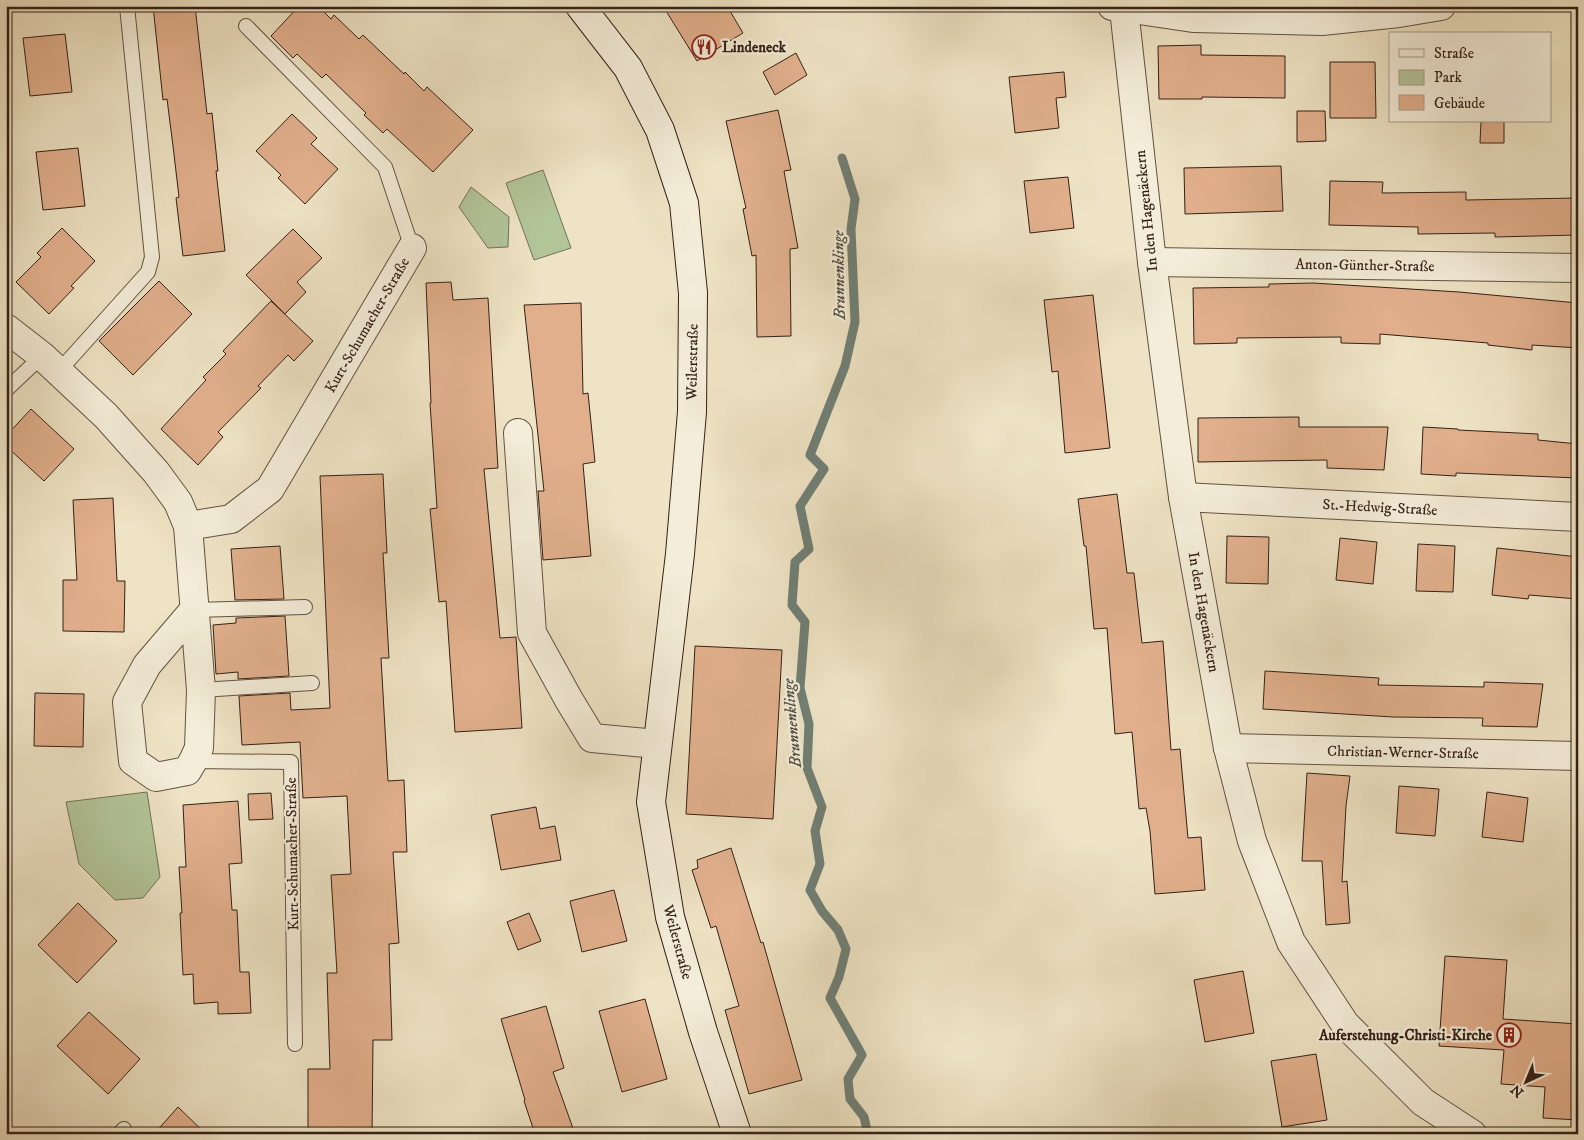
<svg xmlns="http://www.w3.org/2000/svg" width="1584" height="1140" viewBox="0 0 1584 1140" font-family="'IM FELL DW Pica',serif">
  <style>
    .green { fill: #b2c599; stroke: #727358 }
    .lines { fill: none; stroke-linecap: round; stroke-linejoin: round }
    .stream { stroke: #707f75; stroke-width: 9 }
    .building { fill: #e1af8c; stroke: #332117 }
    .lane-casing { stroke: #625242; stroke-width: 16 }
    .street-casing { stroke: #625242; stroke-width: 30 }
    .secondary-casing { stroke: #332117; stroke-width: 30 }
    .lane { stroke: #f4edd9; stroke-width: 14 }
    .street { stroke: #f4edd9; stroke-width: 28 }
    .secondary { stroke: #f4edd9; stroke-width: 28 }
    .labels { text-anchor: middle; stroke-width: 4.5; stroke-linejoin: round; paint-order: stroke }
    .poi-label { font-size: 15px; font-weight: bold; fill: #332117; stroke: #f4edd9; text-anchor: start }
    .street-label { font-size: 15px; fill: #332117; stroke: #f4edd9 }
    .water-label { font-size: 16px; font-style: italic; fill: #525046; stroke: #f4edd9 }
  </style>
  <rect width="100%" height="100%" fill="#eee3c4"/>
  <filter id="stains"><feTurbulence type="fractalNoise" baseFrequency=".004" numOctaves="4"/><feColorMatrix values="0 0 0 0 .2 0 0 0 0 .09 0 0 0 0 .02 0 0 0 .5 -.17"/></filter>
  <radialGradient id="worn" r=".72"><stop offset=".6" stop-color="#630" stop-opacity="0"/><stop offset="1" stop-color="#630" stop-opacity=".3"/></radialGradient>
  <g class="green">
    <path d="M 543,170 L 571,248 L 534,260 L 506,183 Z"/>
    <path d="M 471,187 L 509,217 L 508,247 L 488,248 L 459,207 Z"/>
    <path d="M 147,792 L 160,877 L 143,898 L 115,900 L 79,864 L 66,802 Z"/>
  </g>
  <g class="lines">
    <path class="stream" d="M 842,158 L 855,199 L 851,229 L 855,322 L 845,366 L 810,455 L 824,469 L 800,506 L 809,549 L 795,562 L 792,605 L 805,622 L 800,688 L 809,724 L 807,768 L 822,807 L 815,831 L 820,864 L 810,890 L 822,911 L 838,930 L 846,949 L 839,977 L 830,998 L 862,1055 L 848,1079 L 850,1099 L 864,1117 L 868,1134"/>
  </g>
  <g class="building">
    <path d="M 153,6 L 195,6 L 207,114 L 212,113 L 218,171 L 216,171 L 225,251 L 183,256 L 176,198 L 179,197 L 173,146 L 167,99 L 163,100 Z"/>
    <path d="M 299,6 L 318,6 L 331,19 L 334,15 L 359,39 L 363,35 L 404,74 L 405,72 L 424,91 L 427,87 L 473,130 L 433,172 L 387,129 L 383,133 L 364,115 L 366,113 L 326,74 L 322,78 L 297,54 L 293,58 L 271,36 Z"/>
    <path d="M 663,6 L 727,6 L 743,33 L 697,61 Z"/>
    <path d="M 65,34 L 72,92 L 30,96 L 23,38 Z"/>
    <path d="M 1201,45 L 1201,55 L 1285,56 L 1285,98 L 1202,97 L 1202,99 L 1159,99 L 1158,46 Z"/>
    <path d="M 796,53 L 807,75 L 775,95 L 763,72 Z"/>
    <path d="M 1330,62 L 1375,62 L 1376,118 L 1330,118 Z"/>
    <path d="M 1064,72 L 1066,97 L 1056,98 L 1059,128 L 1015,133 L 1009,77 Z"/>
    <path d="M 778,110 L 791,170 L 784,171 L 798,248 L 790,249 L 791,336 L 757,337 L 756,255 L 752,256 L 743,209 L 746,208 L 726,121 Z"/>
    <path d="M 1297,111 L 1325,111 L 1326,141 L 1297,142 Z"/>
    <path d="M 292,114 L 317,138 L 311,144 L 338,169 L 305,204 L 278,178 L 281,175 L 256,151 Z"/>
    <path d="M 1481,121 L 1504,121 L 1504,143 L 1480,143 Z"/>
    <path d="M 78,148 L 85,206 L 43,210 L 36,152 Z"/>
    <path d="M 1281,166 L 1283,211 L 1185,214 L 1184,168 Z"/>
    <path d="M 1068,177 L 1074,228 L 1030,233 L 1024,181 Z"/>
    <path d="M 1330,181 L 1383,182 L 1382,193 L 1466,192 L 1466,200 L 1578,198 L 1578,235 L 1495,237 L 1495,233 L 1418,234 L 1418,227 L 1329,225 Z"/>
    <path d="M 62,228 L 95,261 L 71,286 L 74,288 L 49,314 L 16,282 L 41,257 L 37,253 Z"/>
    <path d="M 293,229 L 322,258 L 297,282 L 306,292 L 285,314 L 246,275 Z"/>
    <path d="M 159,281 L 192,314 L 133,375 L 99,341 Z"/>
    <path d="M 451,282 L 453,300 L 488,298 L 498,468 L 484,469 L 500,638 L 516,637 L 522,728 L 455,732 L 446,601 L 439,602 L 430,509 L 437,508 L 430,403 L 431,403 L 426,283 Z"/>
    <path d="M 1313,283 L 1459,292 L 1578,303 L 1578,348 L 1532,345 L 1532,350 L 1488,345 L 1488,343 L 1380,334 L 1380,344 L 1341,343 L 1341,337 L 1237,338 L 1237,343 L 1194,344 L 1193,288 L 1269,287 L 1269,284 Z"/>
    <path d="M 1093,295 L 1110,448 L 1065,453 L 1058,371 L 1052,372 L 1044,300 Z"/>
    <path d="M 271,301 L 313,341 L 294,361 L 288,355 L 258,386 L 261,388 L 218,432 L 223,437 L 198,465 L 161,429 L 206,380 L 203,377 L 226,354 L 223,351 Z"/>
    <path d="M 581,303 L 583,394 L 588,393 L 595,462 L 583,464 L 591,556 L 543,560 L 538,491 L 544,491 L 524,305 Z"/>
    <path d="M 31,409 L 74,449 L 44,481 L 6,446 L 6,436 Z"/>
    <path d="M 1299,417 L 1299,427 L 1388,427 L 1384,470 L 1327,468 L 1327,460 L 1198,462 L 1198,418 Z"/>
    <path d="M 1423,427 L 1458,429 L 1458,430 L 1538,434 L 1538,440 L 1578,444 L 1578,478 L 1456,473 L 1456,476 L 1421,474 Z"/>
    <path d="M 383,474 L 387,553 L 383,553 L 389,658 L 381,658 L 388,781 L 404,780 L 407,852 L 393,852 L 399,943 L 389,944 L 392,1040 L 373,1040 L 372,1134 L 308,1134 L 308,1069 L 330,1069 L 327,973 L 337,973 L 331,875 L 351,874 L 347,796 L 303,798 L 300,742 L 242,745 L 239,696 L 290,693 L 291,710 L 330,708 L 320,476 Z"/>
    <path d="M 1117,494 L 1127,573 L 1134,573 L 1142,643 L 1163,641 L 1171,750 L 1180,749 L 1188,838 L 1201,837 L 1205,890 L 1155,894 L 1150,831 L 1146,808 L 1139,809 L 1132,732 L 1115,734 L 1107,628 L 1094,629 L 1086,546 L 1084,546 L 1078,499 Z"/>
    <path d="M 113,498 L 117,581 L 125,581 L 124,632 L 63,631 L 63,580 L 77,580 L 73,500 Z"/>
    <path d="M 1227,536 L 1269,537 L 1268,584 L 1226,583 Z"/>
    <path d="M 1340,538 L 1377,542 L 1373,584 L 1336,580 Z"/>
    <path d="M 1418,544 L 1455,546 L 1453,592 L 1416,591 Z"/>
    <path d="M 280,546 L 284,599 L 235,600 L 231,549 Z"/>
    <path d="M 1497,548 L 1578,557 L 1578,599 L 1529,595 L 1528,599 L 1492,595 Z"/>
    <path d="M 285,616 L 289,676 L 238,679 L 238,672 L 216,674 L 213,625 L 236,623 L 236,618 Z"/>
    <path d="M 695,646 L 782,650 L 773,819 L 686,814 Z"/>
    <path d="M 1265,671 L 1379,678 L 1378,685 L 1484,687 L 1484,682 L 1543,684 L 1537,727 L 1482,726 L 1483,718 L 1393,717 L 1263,709 Z"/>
    <path d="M 35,693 L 84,694 L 83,747 L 34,746 Z"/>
    <path d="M 1307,773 L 1350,776 L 1346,806 L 1342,882 L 1347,881 L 1350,923 L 1326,925 L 1322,861 L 1302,861 Z"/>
    <path d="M 1399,786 L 1439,789 L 1435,836 L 1396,833 Z"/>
    <path d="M 1487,792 L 1528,798 L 1523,842 L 1482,837 Z"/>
    <path d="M 271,793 L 273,819 L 249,820 L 248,794 Z"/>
    <path d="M 238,801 L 242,863 L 229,864 L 232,910 L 237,910 L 240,972 L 249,972 L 251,1013 L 218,1014 L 218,1002 L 194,1004 L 193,974 L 183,975 L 180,913 L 182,913 L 179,867 L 186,867 L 183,805 Z"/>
    <path d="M 536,807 L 540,829 L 555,826 L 561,860 L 501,870 L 491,815 Z"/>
    <path d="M 731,848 L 761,943 L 763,942 L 802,1080 L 749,1094 L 725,1010 L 739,1006 L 716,926 L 711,928 L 692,870 L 698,868 L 697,860 Z"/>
    <path d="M 614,890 L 627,941 L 582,952 L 570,901 Z"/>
    <path d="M 78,903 L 117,941 L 77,983 L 38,945 Z"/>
    <path d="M 529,913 L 541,941 L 518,950 L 507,922 Z"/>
    <path d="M 1445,956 L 1507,960 L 1503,1019 L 1578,1024 L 1578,1120 L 1543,1118 L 1545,1087 L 1501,1084 L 1504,1050 L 1439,1046 Z"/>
    <path d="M 1243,971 L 1254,1033 L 1205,1042 L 1194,980 Z"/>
    <path d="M 645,999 L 667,1079 L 622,1092 L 599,1011 Z"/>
    <path d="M 546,1006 L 564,1068 L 553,1072 L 575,1134 L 535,1134 L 524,1101 L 525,1100 L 501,1019 Z"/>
    <path d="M 89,1012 L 140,1059 L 108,1094 L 57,1046 Z"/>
    <path d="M 1316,1054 L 1327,1120 L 1282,1127 L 1271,1061 Z"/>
    <path d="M 178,1107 L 206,1134 L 154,1134 Z"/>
  </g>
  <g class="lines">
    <g class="lane-casing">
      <g id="lane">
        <path d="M 246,26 L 385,167 L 412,248"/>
        <path d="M 59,371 L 148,272 L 152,257 L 127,6"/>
        <path d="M 6,390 L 42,356"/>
        <path d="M 194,610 L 305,607"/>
        <path d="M 201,690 L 312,683"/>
        <path d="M 193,761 L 291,762 L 295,1044"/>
        <path d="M 119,1134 L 124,1129"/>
      </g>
    </g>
    <g class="street-casing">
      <g id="street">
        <path d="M 1112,6 L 1193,18 L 1322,21 L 1399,13 L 1441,6"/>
        <path d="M 1124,9 L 1152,262 L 1183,497 L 1228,748 L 1252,841 L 1291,942 L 1345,1024 L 1423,1102 L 1472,1134"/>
        <path d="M 1152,262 L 1578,268"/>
        <path d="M 6,328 L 42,356 L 106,416 L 156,472 L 178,502 L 188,526 L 201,690 L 199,748 L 193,761 L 187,771 L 156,777 L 133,761 L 127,702 L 147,665 L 194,610"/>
        <path d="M 518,433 L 532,633 L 569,700 L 592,738 L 657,744"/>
        <path d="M 1183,497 L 1578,517"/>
        <path d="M 188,526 L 231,519 L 270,489 L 412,248"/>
        <path d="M 1228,748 L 1578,756"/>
      </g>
    </g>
    <g class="secondary-casing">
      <path id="secondary" d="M 580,6 L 628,68 L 660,130 L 684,203 L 693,293 L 692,412 L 680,554 L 651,802 L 670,917 L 703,1032 L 737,1134"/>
    </g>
    <use href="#lane" class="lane"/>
    <use href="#street" class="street"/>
    <use href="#secondary" class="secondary"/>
  </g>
  <defs>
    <g id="restaurant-ring" transform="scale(1.25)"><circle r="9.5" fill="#f4edd9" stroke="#8f2418" stroke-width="1.5"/><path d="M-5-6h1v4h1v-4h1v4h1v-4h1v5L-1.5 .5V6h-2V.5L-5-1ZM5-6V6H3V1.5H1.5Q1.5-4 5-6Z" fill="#8f2418"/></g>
    <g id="building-ring" transform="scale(1.25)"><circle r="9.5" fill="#f4edd9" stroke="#8f2418" stroke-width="1.5"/><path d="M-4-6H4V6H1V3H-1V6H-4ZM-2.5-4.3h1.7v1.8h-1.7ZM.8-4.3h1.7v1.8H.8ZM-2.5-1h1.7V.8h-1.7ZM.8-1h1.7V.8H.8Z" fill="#8f2418"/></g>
  </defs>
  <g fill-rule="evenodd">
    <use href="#restaurant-ring" x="704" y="47"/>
    <use href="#building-ring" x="1509" y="1035"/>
  </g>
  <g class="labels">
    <g class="poi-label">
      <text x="722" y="52">Lindeneck</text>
      <text x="1492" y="1040" text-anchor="end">Auferstehung-Christi-Kirche</text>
    </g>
    <g class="street-label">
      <text transform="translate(1146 211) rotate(-96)" y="5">In den Hagenäckern</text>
      <text transform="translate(1365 265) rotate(1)" y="5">Anton-Günther-Straße</text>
      <text transform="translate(367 325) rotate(-60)" y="5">Kurt-Schumacher-Straße</text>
      <text transform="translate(692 362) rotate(-89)" y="5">Weilerstraße</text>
      <text transform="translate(1380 507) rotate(3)" y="5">St.-Hedwig-Straße</text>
      <text transform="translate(1204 612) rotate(80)" y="5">In den Hagenäckern</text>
      <text transform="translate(1403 752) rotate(1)" y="5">Christian-Werner-Straße</text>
      <text transform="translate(292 854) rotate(-91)" y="5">Kurt-Schumacher-Straße</text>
      <text transform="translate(678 942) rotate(75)" y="5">Weilerstraße</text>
    </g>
    <g class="water-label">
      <text transform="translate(838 275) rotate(-91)" y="6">Brunnenklinge</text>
      <text transform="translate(791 723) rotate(-95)" y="6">Brunnenklinge</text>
    </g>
  </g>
  <rect width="1584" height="1140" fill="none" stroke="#eee3c4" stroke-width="25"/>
  <rect x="8" y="8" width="1569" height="1125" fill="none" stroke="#332117" stroke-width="2.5"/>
  <rect x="12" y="12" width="1559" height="1115" fill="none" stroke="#332117"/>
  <rect x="1389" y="32" width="162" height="90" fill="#f4edd9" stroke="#a79b8b"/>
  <rect x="1399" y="49" width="25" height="8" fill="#f4edd9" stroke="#a79b8b"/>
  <text x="1434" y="58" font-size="15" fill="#332117">Straße</text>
  <rect x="1399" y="70" width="25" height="15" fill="#b2c599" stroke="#a79b8b"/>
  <text x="1434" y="82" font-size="15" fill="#332117">Park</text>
  <rect x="1399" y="95" width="25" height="15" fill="#e1af8c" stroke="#a79b8b"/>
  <text x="1434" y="108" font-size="15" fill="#332117">Gebäude</text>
  <g transform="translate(1526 1082) rotate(224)" stroke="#f4edd9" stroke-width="4" paint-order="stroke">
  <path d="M0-4L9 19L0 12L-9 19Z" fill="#332117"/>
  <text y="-8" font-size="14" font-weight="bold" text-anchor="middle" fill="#332117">N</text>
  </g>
  <rect width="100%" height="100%" filter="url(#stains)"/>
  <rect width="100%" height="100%" fill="url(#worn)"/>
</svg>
